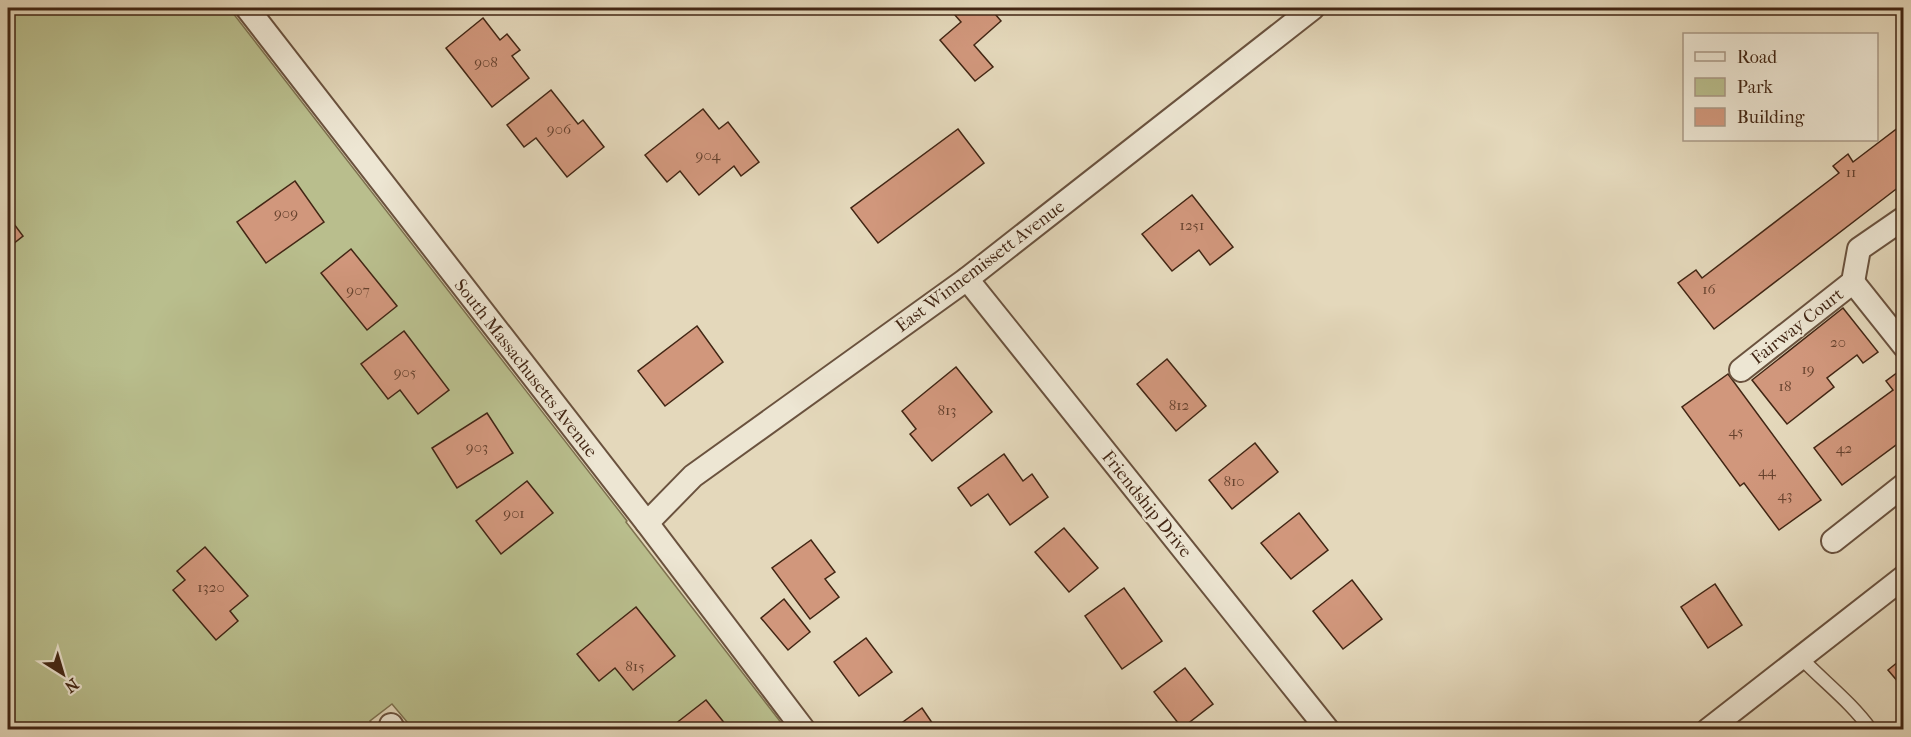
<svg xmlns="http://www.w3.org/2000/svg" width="1911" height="737" viewBox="0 0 1911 737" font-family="'IM FELL French Canon',serif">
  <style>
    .green { fill: #b9be8d; stroke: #7e7250; stroke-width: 1.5 }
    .building { fill: #d1977c; stroke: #422614; stroke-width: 1.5 }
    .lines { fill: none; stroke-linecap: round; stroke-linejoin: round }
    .lane-casing { stroke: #6a523e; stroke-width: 15 }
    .street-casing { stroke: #6a523e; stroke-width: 26 }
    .lane { stroke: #ede6d3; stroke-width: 12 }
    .street { stroke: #ede6d3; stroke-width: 22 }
    .labels { text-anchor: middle; stroke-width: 4.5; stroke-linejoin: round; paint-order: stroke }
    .number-label { font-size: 15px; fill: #66422e }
    .street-label { font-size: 18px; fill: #422614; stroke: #ede6d3 }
  </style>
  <rect width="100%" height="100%" fill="#e4d8bb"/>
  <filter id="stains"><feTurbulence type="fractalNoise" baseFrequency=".00333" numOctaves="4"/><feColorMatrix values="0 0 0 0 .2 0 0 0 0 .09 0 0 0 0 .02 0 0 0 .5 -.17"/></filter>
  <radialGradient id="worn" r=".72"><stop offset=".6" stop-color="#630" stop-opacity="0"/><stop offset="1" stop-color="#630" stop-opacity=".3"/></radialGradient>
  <path class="green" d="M 17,8 L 229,8 L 627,521 L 626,522 L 786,729 L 413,729 L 392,704 L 370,721 L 376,729 L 8,730 L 8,15 Z"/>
  <g class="building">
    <path d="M 963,8 L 990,8 L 1001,21 L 974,45 L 993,67 L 975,81 L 940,40 L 961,22 L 954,14 Z"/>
    <path d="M 483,18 L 500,40 L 507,34 L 520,50 L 512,56 L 529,78 L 492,107 L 446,48 Z"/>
    <path d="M 551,90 L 578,124 L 583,120 L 604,147 L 567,177 L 536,138 L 524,147 L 507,125 Z"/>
    <path d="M 703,109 L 719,129 L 728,122 L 759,162 L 741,176 L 734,166 L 699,195 L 680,171 L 667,182 L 645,155 Z"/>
    <path d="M 1899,127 L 1904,133 L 1904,183 L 1714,329 L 1678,283 L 1696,270 L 1702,278 L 1839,173 L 1833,166 L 1848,154 L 1853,162 Z"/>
    <path d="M 958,129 L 984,163 L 878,243 L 851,208 Z"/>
    <path d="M 295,181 L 324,222 L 266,263 L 237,222 Z"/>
    <path d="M 1192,195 L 1233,247 L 1210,265 L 1199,250 L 1172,271 L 1142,234 Z"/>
    <path d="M 8,216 L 23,236 L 8,248 Z"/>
    <path d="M 351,249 L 397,306 L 367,330 L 321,273 Z"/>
    <path d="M 1843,308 L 1878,352 L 1863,363 L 1857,355 L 1827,378 L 1834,387 L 1787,424 L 1752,380 Z"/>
    <path d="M 697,326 L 723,362 L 665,406 L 638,371 Z"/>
    <path d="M 404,331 L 449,390 L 418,414 L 400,390 L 388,399 L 361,364 Z"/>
    <path d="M 1167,359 L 1206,406 L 1176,431 L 1137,384 Z"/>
    <path d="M 956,367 L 992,412 L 932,461 L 910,434 L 916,429 L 902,411 Z"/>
    <path d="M 1902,369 L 1904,372 L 1904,439 L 1842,485 L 1814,448 L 1893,390 L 1886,381 Z"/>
    <path d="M 1728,374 L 1821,500 L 1779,530 L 1744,483 L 1740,486 L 1682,407 Z"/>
    <path d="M 487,413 L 513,453 L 457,488 L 432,448 Z"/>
    <path d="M 1255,443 L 1278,472 L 1232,509 L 1209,480 Z"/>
    <path d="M 1004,454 L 1023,481 L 1032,474 L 1048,497 L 1010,525 L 988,494 L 971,506 L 958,488 Z"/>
    <path d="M 527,481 L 553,513 L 501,554 L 476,521 Z"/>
    <path d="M 1299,513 L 1328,550 L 1291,579 L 1261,543 Z"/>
    <path d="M 1064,528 L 1098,568 L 1069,592 L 1035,552 Z"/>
    <path d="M 811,540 L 835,572 L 825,579 L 839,597 L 810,619 L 772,568 Z"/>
    <path d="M 205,547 L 248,596 L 230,611 L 238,621 L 216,640 L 173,590 L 185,580 L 177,571 Z"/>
    <path d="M 1352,580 L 1382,619 L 1343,649 L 1313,611 Z"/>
    <path d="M 1715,584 L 1742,625 L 1708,648 L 1681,607 Z"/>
    <path d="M 1124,588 L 1162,641 L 1122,669 L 1085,616 Z"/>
    <path d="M 784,599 L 810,632 L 788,650 L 761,618 Z"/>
    <path d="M 636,607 L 675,656 L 633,690 L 615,668 L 599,681 L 577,654 Z"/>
    <path d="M 866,638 L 892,672 L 859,696 L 834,662 Z"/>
    <path d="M 1904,657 L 1904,689 L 1888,670 Z"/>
    <path d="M 1185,668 L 1213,704 L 1182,728 L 1154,692 Z"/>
    <path d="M 706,700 L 730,730 L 680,730 L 675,724 Z"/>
    <path d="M 922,708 L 937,730 L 892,730 Z"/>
  </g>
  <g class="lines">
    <g class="lane-casing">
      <path id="lane" d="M 1800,657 C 1824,682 1851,702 1871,730"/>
    </g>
    <g class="street-casing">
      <g id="street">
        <path d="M 247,8 L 647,523 L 804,730"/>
        <path d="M 967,279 L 1328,730"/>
        <path d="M 1853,282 L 1904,346"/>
        <path d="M 1741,370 L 1853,282 L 1859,249 L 1904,218"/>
        <path d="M 647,523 L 693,476 L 967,279 L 1313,8"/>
        <path d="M 1833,541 L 1904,485"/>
        <path d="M 391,725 L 394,730"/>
        <path d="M 1708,730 L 1904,577"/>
      </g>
    </g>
    <use href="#lane" class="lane"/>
    <use href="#street" class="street"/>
  </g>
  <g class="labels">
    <g class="number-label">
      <text x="486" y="67">908</text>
      <text x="559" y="134">906</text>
      <text x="708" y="160">904</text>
      <text x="1851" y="177">11</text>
      <text x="286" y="218">909</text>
      <text x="1192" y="230">1251</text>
      <text x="1709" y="294">16</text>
      <text x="358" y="295">907</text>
      <text x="1838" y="347">20</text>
      <text x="1808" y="374">19</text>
      <text x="405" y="377">905</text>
      <text x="1785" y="391">18</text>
      <text x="1179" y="410">812</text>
      <text x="947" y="415">813</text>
      <text x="1736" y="436">45</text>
      <text x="477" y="452">903</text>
      <text x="1844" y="453">42</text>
      <text x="1767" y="476">44</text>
      <text x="1234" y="486">810</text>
      <text x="1785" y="500">43</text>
      <text x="514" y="518">901</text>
      <text x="211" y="592">1320</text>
      <text x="635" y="671">815</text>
    </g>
    <g class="street-label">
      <text transform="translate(980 266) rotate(-37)" y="6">East Winnemissett Avenue</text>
      <text transform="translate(1797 326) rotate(-38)" y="6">Fairway Court</text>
      <text transform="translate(526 368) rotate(52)" y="6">South Massachusetts Avenue</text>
      <text transform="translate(1147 504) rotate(51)" y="6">Friendship Drive</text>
    </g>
  </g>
  <rect width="1911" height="737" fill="none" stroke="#e4d8bb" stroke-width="30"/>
  <rect x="9" y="9" width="1893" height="719" fill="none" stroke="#422614" stroke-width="3"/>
  <rect x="15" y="15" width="1881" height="707" fill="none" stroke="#422614" stroke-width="1.5"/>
  <rect x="1683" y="33" width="195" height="108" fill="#ede6d3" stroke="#a99987" stroke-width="1.5"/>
  <rect x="1695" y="52" width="30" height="9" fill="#ede6d3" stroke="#a99987" stroke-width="1.5"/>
  <text x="1737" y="63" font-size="18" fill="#422614">Road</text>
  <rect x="1695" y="78" width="30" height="18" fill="#b9be8d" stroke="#a99987" stroke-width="1.5"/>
  <text x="1737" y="93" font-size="18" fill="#422614">Park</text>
  <rect x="1695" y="108" width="30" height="18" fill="#d1977c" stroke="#a99987" stroke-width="1.5"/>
  <text x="1737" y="123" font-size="18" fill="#422614">Building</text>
  <g transform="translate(63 674) rotate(143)" stroke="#ede6d3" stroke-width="4.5" paint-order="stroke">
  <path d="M0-4.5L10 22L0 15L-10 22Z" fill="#422614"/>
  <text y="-9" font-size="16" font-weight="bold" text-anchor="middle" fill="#422614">N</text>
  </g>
  <rect width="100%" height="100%" filter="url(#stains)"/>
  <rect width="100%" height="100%" fill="url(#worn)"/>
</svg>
